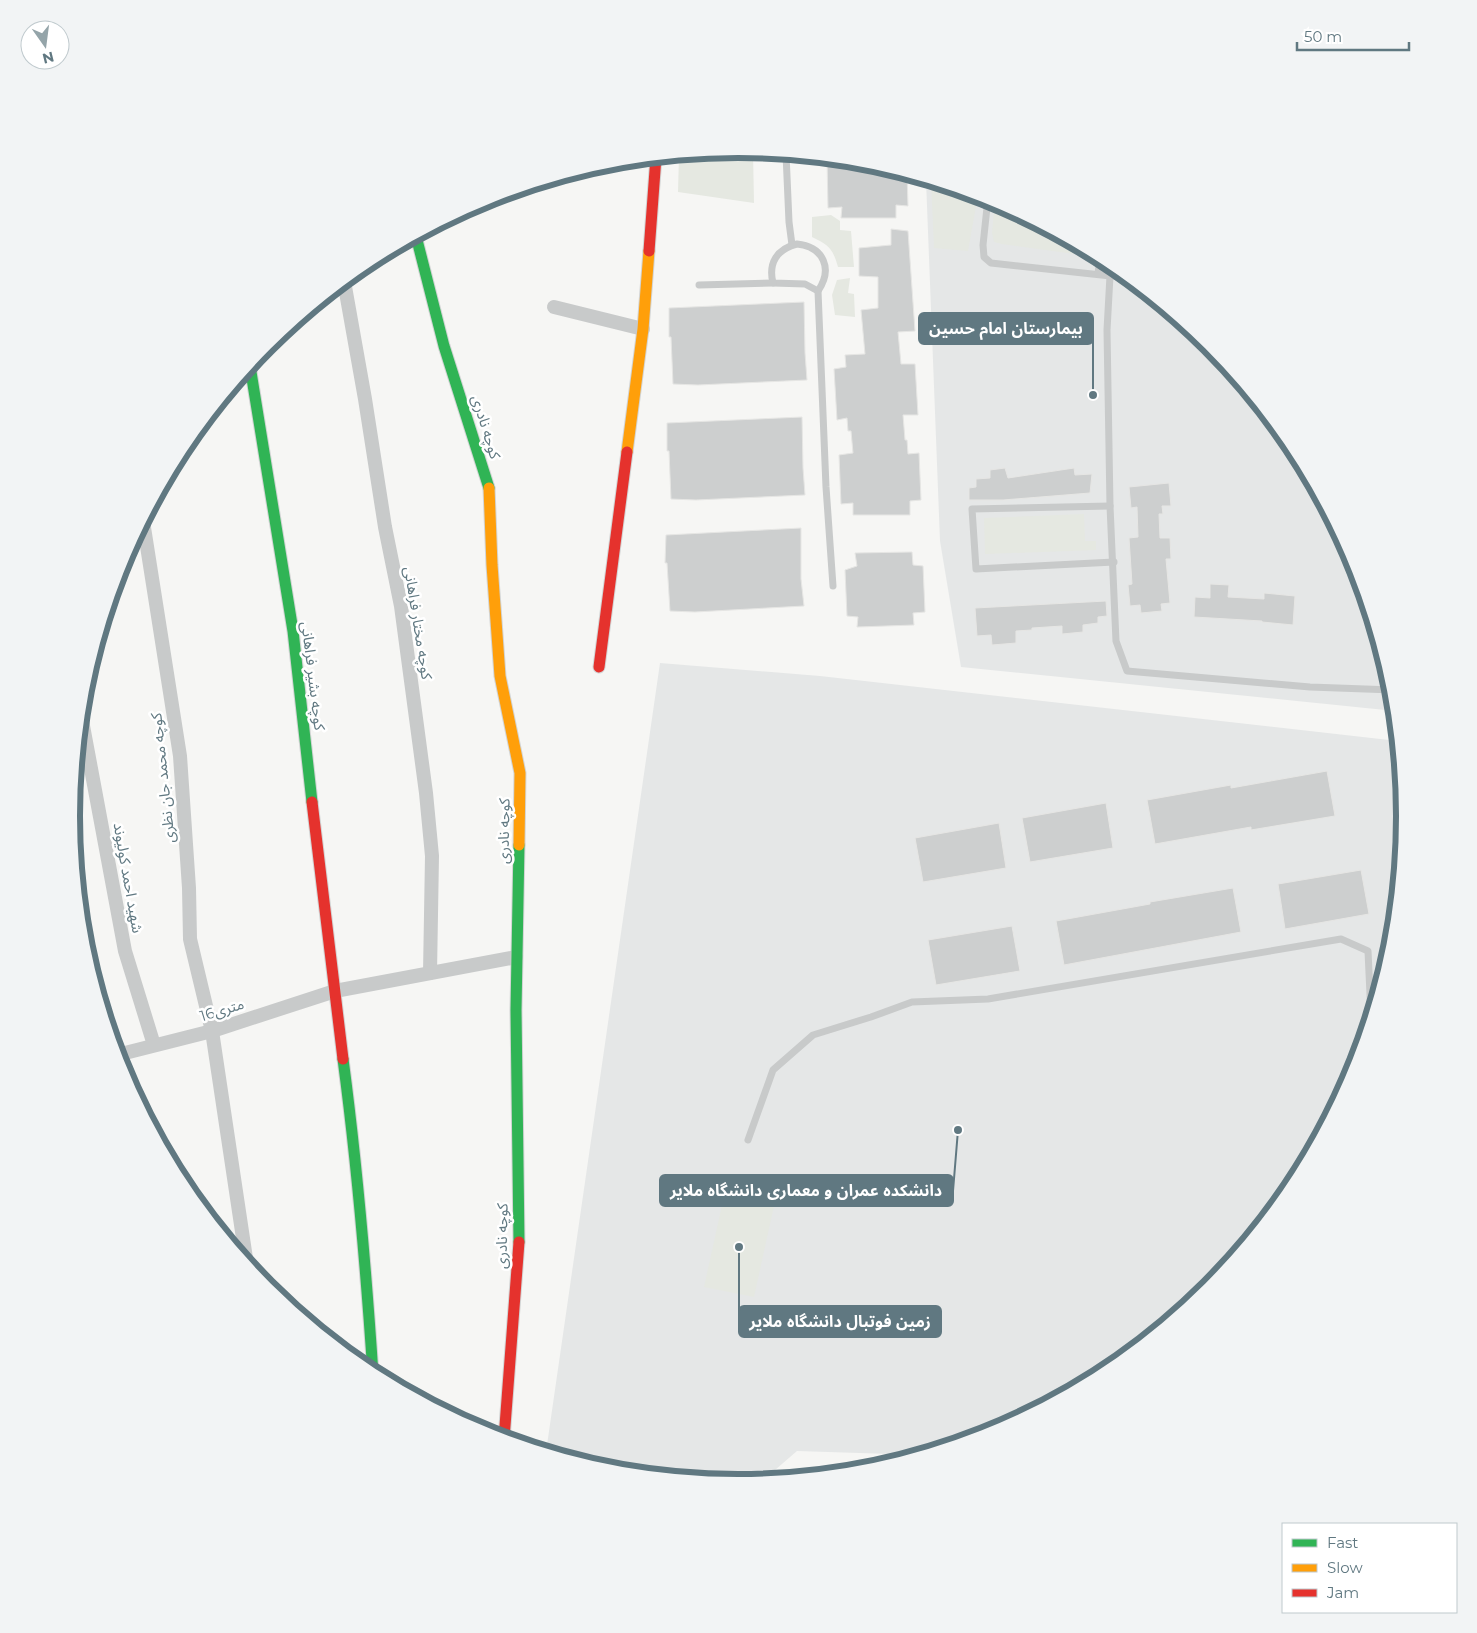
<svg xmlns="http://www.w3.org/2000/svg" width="1477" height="1633" viewBox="0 0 1477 1633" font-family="Montserrat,'Noto Sans Arabic',sans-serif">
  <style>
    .built { fill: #e5e7e7 }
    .green { fill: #e5e8e1 }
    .building { fill: #cdcfcf; stroke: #e6e6e4 }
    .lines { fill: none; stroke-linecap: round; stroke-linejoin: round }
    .fast-casing { stroke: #d2d4d4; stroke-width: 13 }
    .slow-casing { stroke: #d2d4d4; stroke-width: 13 }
    .jam-casing { stroke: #d2d4d4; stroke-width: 13 }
    .lane { stroke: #c8caca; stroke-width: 7 }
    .street { stroke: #c8caca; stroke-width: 14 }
    .fast { stroke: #30b455; stroke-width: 11 }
    .slow { stroke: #ff9f0a; stroke-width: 11 }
    .jam { stroke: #e5322d; stroke-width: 11 }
    .labels { text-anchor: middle; stroke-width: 5; stroke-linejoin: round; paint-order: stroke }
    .street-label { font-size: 15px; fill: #607881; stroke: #fff }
    .rim { fill: none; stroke: #607881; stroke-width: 6 }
    .leader { fill: none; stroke: #607881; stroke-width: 2 }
    .callout-dot { fill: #607881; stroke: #fff; stroke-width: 2 }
    .callout { fill: #607881; stroke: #607881; stroke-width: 2 }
    .callout-label { font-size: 16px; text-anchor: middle; font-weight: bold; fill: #fff }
  </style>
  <rect width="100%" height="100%" fill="#f6f6f4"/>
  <g class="built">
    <path d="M 926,180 L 994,200 L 1109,262 L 1211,345 L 1293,446 L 1355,561 L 1393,687 L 1395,711 L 961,667 L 940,541 Z"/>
    <path d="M 660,663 L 820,676 L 1398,741 L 1406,817 L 1393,947 L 1355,1072 L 1293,1187 L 1210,1289 L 1109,1371 L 994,1433 L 922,1455 L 797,1451 L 761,1482 L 738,1484 L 608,1471 L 546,1452 Z"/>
  </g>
  <g class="green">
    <path d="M 739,149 L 753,151 L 754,203 L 678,192 L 679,155 Z"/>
    <path d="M 931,181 L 978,195 L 968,251 L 934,248 Z"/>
    <path d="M 995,200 L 1042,226 L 1041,237 L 1068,240 L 1084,248 L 1082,255 L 1002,244 L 994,242 L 992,233 Z"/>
    <path d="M 831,215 L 840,221 L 840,230 L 851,231 L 854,267 L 838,267 C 833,249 829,245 812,237 L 812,217 Z"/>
    <path d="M 850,278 L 848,293 L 854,294 L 855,317 L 835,315 L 832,295 L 837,280 Z"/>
    <path d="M 1084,514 L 1085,541 L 1096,541 L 1096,550 L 985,554 L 984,518 Z"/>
    <path d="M 724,1196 L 774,1206 L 754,1297 L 704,1287 Z"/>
  </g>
  <g class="building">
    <path d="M 827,158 L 869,162 L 907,174 L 908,206 L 896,205 L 896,218 L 841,218 L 842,207 L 828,208 Z"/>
    <path d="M 891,229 L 908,231 L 915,331 L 898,332 L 901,364 L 915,364 L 918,415 L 903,415 L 905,440 L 907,440 L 908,454 L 919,453 L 921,500 L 910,501 L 910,515 L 853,515 L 853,503 L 841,504 L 839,455 L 853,453 L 851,431 L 848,431 L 847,418 L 837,420 L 834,369 L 846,367 L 845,355 L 865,354 L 861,310 L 878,308 L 878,277 L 859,276 L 859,248 L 891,245 Z"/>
    <path d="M 804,302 L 805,353 L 807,380 L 698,385 L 673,384 L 671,337 L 669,337 L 669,308 Z"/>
    <path d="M 802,417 L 803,468 L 805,495 L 696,500 L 671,499 L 669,451 L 667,451 L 667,423 Z"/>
    <path d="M 1005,468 L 1008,478 L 1074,468 L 1075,475 L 1092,474 L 1090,493 L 1003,500 L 969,500 L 969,488 L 976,487 L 976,479 L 990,478 L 990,470 Z"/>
    <path d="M 1169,483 L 1171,506 L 1162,506 L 1163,514 L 1159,514 L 1160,538 L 1170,538 L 1171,559 L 1166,559 L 1170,603 L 1161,604 L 1162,611 L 1141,613 L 1140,605 L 1130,606 L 1128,585 L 1132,584 L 1129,538 L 1138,537 L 1137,507 L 1131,508 L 1129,487 Z"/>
    <path d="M 801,528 L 801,579 L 804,606 L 695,612 L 670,611 L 667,563 L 665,563 L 666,535 Z"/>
    <path d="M 912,552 L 913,565 L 923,566 L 925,612 L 913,613 L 914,625 L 857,627 L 858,617 L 847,616 L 845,570 L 857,566 L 855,553 Z"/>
    <path d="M 1210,584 L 1229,585 L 1228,597 L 1264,599 L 1264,593 L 1295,596 L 1293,625 L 1262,622 L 1262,621 L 1194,617 L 1195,597 L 1210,598 Z"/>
    <path d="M 1106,601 L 1107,616 L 1098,617 L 1098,623 L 1083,625 L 1083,632 L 1062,634 L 1062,626 L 1032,628 L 1032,630 L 1016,631 L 1016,643 L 992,645 L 991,635 L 977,636 L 975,608 Z"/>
    <path d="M 1327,771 L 1335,816 L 1251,830 L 1251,827 L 1155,844 L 1147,800 L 1231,785 L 1231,788 Z"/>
    <path d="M 1106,803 L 1113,848 L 1030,862 L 1022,818 Z"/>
    <path d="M 999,823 L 1006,868 L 923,882 L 915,838 Z"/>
    <path d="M 1361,870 L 1369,914 L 1285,929 L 1278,884 Z"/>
    <path d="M 1233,888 L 1241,932 L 1064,965 L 1056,921 L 1150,904 L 1150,902 Z"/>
    <path d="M 1012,926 L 1020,971 L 936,985 L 928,940 Z"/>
  </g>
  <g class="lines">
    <g class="fast-casing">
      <g id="fast">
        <path d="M 416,236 L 444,346 L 489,488"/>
        <path d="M 250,366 L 293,631 L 312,802"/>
        <path d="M 343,1059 C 357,1164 366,1269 373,1374"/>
        <path d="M 519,1242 L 516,1010 L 519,845"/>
      </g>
    </g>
    <g class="slow-casing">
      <g id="slow">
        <path d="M 627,452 L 643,329 L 649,251"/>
        <path d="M 489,488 L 492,565 L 500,676 L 520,773 L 519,845"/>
      </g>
    </g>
    <g class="jam-casing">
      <g id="jam">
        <path d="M 649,251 L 656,157"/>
        <path d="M 599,667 L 627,452"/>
        <path d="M 312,802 L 343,1059"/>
        <path d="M 504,1439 L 519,1242"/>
      </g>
    </g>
    <g class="lane">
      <path d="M 786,154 L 789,222 L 792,245"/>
      <path d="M 988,198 L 983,245 L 984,257 L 991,263 L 1129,278"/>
      <path d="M 797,244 C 824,247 833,269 818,291 L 805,284 L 773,283 C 768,263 777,249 797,244 Z"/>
      <path d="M 1098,274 L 1100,257"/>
      <path d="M 1110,276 L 1107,330 L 1110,506 L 1116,641 L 1127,671 L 1310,687 L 1393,690"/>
      <path d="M 699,285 L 773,283"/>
      <path d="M 818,291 L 826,487 L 833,586"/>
      <path d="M 1110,506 L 972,509 L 976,569 L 1114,562"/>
      <path d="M 748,1140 L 773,1070 L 813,1035 L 871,1017 L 912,1002 L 988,999 L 1341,939 L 1368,951 L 1371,1016 L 1370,1023"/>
    </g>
    <g class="street">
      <path d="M 344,281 L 365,399 L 385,527 L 401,606 L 426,793 L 432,856 L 430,973"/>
      <path d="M 554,307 L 643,329"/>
      <path d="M 143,521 L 180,756 L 189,888 L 190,939 L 212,1031 L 247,1265"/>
      <path d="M 81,715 L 125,951 L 154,1045"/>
      <path d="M 117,1055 L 212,1031 L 335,991 L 516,957"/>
    </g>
    <use href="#fast" class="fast"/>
    <use href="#slow" class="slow"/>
    <use href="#jam" class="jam"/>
  </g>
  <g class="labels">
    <g class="street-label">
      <text transform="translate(486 427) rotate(73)" y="5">کوچه نادری</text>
      <text transform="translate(418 623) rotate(81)" y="5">کوچه مختار فراهانی</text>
      <text transform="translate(313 676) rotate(83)" y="5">کوچه بشیر فراهانی</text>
      <text transform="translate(163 778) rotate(-96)" y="5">کوچه محمد جان نظری</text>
      <text transform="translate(504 831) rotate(-89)" y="5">کوچه نادری</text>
      <text transform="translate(128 878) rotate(80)" y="5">شهید احمد کولیوند</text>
      <text transform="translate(222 1010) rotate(-17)" y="5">16متری</text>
      <text transform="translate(502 1236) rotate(-89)" y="5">کوچه نادری</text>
    </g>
  </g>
  <path d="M0 0H1477V1633H0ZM80 816a658 658 0 1 1 1316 0a658 658 0 1 1-1316 0Z" fill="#f2f4f5" fill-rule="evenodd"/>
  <path class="rim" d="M80 816a658 658 0 1 1 1316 0a658 658 0 1 1-1316 0Z"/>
  <path class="leader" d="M1093 395L1093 328M958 1130L953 1191M739 1247L739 1322"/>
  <g class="callout-dot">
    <circle cx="1093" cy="395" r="5"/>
    <circle cx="958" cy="1130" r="5"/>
    <circle cx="739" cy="1247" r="5"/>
  </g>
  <g class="callout">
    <rect x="919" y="313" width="174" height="31" rx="5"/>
    <rect x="660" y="1175" width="293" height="31" rx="5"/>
    <rect x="739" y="1306" width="202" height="31" rx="5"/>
  </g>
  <g class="callout-label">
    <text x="1006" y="334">بیمارستان امام حسین</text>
    <text x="806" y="1196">دانشکده عمران و معماری دانشگاه ملایر</text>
    <text x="840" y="1327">زمین فوتبال دانشگاه ملایر</text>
  </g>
  <rect x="1282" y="1523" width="175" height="90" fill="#ffffff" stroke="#bfc9cd"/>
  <rect x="1292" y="1539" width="25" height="8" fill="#30b455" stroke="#bfc9cd"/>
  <text x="1327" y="1548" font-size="15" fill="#607881">Fast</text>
  <rect x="1292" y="1564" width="25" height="8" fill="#ff9f0a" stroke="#bfc9cd"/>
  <text x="1327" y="1573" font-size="15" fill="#607881">Slow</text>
  <rect x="1292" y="1589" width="25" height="8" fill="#e5322d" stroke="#bfc9cd"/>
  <text x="1327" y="1598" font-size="15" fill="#607881">Jam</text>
  <g transform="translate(45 45) rotate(166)"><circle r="24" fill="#ffffff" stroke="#bfc9cd"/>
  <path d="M0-4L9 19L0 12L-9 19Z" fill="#94a4a9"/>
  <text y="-8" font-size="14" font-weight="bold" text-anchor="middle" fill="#607881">N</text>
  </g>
  <path d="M1297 42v8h112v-8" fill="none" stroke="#607881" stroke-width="2.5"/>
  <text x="1304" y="42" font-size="15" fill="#607881" stroke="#ffffff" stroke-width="4" paint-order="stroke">50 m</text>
</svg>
